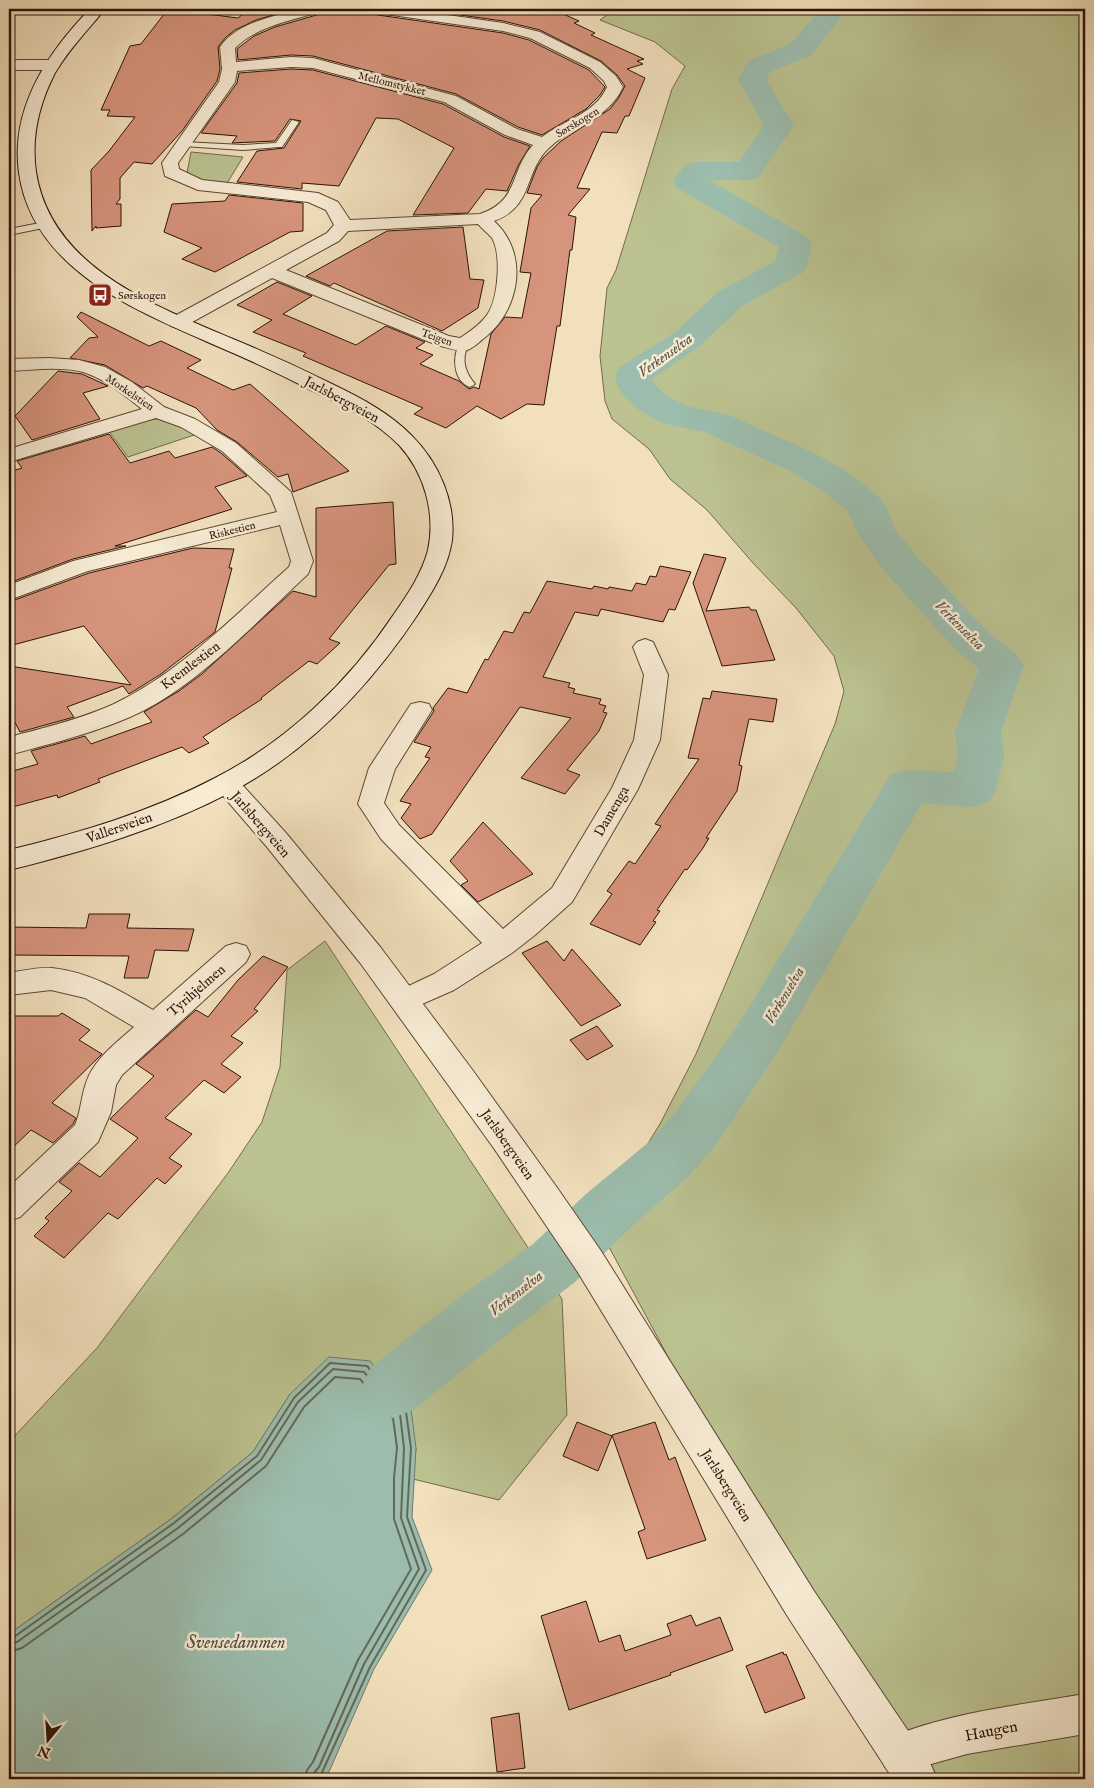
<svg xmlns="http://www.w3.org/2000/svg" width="1094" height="1788" viewBox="0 0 1094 1788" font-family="'IM FELL English',serif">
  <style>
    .green { fill: #bbc290; stroke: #736a4a }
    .water { fill: #9cbdad; stroke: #6f796a }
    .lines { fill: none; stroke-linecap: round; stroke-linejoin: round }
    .shore { stroke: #646859; stroke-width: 2 }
    .river { fill: #9cbdad; fill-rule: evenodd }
    .building { fill: #d7947c; stroke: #2b1305 }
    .service-casing { stroke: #5d4633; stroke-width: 2 }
    .minor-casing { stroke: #5d4633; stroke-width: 2 }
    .tertiary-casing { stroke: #5d4633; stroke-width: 2 }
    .secondary-casing { stroke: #2b1305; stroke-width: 2 }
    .service { fill: #f7ebd4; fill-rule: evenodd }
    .minor { fill: #f7ebd4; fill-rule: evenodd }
    .tertiary { fill: #f7ebd4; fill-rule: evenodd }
    .secondary { fill: #f7ebd4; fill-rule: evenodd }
    .labels { text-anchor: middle; stroke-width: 5; stroke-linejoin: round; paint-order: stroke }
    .far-street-label { font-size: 11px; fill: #2b1305; stroke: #f7ebd4 }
    .far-poi-label { font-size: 11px; fill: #2b1305; stroke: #f7ebd4; text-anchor: start }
    .street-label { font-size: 14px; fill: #2b1305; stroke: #f7ebd4 }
    .water-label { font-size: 15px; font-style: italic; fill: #534e40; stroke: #f7ebd4 }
    .near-street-label { font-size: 16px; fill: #2b1305; stroke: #f7ebd4 }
    .near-water-label { font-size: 18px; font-style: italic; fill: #534e40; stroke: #f7ebd4 }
  </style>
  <rect width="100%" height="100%" fill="#f2e0bd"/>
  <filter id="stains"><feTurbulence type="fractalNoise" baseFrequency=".004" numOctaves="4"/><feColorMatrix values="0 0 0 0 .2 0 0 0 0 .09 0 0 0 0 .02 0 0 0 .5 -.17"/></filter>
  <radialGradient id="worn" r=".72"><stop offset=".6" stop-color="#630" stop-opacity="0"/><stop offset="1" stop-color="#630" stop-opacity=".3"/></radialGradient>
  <g class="green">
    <path d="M 615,9 L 1085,9 L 1085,1779 L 917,1779 L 801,1604 L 602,1234 L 634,1166 L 660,1124 L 696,1054 L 835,724 L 844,691 L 834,656 L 796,608 L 753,563 L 707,510 L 670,479 L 649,449 L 612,419 L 605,401 L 600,356 L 607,288 L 616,270 L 672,89 L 685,66 L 655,42 L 600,20 Z"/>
    <path d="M 191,152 L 243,157 L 226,185 L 202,180 L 187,173 Z"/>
    <path d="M 160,419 L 170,420 L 197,434 L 128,457 L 108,430 L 144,420 Z"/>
    <path d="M 325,941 L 562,1299 L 567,1415 L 499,1500 L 413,1479 L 416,1448 L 290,1394 L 253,1452 L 171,1519 L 9,1634 L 9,1442 L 97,1348 L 228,1173 L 262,1122 L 280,1067 L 287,970 Z"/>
  </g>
  <path class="water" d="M 329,1357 L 370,1361 L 411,1409 L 416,1448 L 412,1517 L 432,1570 L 374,1669 L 328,1774 L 322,1779 L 9,1779 L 9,1634 L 171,1519 L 253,1452 L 290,1394 Z"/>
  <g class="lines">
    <g class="shore">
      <path d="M 9,1638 L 14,1637 L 174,1523 L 257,1456 L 294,1398 L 330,1363 L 367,1366 L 406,1412 L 411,1448 L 407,1517 L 426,1570 L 370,1667 L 319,1779"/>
      <path d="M 9,1644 L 17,1642 L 178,1528 L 261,1460 L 298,1402 L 333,1369 L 364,1372 L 400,1414 L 404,1448 L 401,1518 L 419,1569 L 364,1664 L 319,1767 L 314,1773 L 313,1779"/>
      <path d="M 9,1652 L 22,1648 L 183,1534 L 266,1466 L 304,1407 L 335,1377 L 360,1379 L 393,1418 L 397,1448 L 394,1478 L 394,1519 L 411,1569 L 358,1660 L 313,1762 L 307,1770 L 305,1779"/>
    </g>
    <path class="river" d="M 821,9 L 848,9 L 810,56 L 770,72 L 766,80 L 794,125 L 759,177 L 748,180 L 709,180 L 807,237 L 812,244 L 807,266 L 802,273 L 742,306 L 701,345 L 652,379 L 652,382 L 665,394 L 686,406 L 729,415 L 814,453 L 850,474 L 880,498 L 886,506 L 895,529 L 914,553 L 987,631 L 1017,655 L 1024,665 L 1001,732 L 1004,756 L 996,790 L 989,802 L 972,807 L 922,803 L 776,1055 L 717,1144 L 689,1176 L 628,1230 L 575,1282 L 505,1336 L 415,1409 L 393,1418 L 371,1409 L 361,1388 L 371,1367 L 461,1296 L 533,1244 L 586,1194 L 649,1142 L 677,1110 L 738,1025 L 891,774 L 908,770 L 953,772 L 958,756 L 955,732 L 979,669 L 957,651 L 884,571 L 856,531 L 848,511 L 822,490 L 786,469 L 705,432 L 662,423 L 639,410 L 622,393 L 617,385 L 615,375 L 620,367 L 677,331 L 718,292 L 775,261 L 779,247 L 677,188 L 673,181 L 685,165 L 696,162 L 739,162 L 764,125 L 738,80 L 748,61 L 790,44 Z"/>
  </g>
  <g class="building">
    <path d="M 168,9 L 238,18 L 249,9 L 294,9 L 256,20 L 235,30 L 226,37 L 218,47 L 220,69 L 217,81 L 182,131 L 152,164 L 134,162 L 120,178 L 120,199 L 116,204 L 121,204 L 121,226 L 96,228 L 96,226 L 92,231 L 91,170 L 109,151 L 135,117 L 107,116 L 110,110 L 101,110 L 130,46 L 141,44 Z"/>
    <path d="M 323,9 L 369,9 L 371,13 L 378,15 L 503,33 L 529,40 L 589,70 L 605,87 L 600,95 L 586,109 L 542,135 L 518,127 L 456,94 L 313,56 L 291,55 L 238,60 L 237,49 L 254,36 L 275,27 L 320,14 Z"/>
    <path d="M 417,9 L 552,9 L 579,21 L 574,23 L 595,33 L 591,35 L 644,59 L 637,61 L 643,64 L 627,69 L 645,78 L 629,116 L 625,116 L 617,133 L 602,132 L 577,188 L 590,189 L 568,215 L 576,217 L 572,250 L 570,250 L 560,326 L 557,326 L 544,405 L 527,404 L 501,419 L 477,406 L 446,428 L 414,414 L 423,408 L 303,356 L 306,353 L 253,332 L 272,320 L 237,305 L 277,282 L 312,296 L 283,314 L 356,345 L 386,326 L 425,342 L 416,348 L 433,355 L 420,364 L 459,381 L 469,389 L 474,387 L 479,389 L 491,334 L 505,317 L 522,318 L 531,273 L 520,272 L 531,208 L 542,195 L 527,193 L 537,167 L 543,158 L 561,141 L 610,109 L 618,99 L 625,86 L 617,75 L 601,61 L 540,30 L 503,21 Z"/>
    <path d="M 291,69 L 313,70 L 443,104 L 504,137 L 530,146 L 519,164 L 507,191 L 486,189 L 468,213 L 413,215 L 454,148 L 398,119 L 376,118 L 339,186 L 302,183 L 302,189 L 237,182 L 257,151 L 284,148 L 301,121 L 290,119 L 275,141 L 232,143 L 237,136 L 201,133 L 237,83 L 239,73 Z"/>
    <path d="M 229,195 L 303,203 L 303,231 L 290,232 L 215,272 L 182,259 L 202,248 L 164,232 L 172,204 L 225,201 Z"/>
    <path d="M 463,227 L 470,279 L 484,280 L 478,308 L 442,331 L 345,288 L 334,283 L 330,286 L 306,276 L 387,231 Z"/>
    <path d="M 81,312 L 149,346 L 161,341 L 201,360 L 187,368 L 233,390 L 250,384 L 349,471 L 293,492 L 288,474 L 278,477 L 237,442 L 217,430 L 196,408 L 147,386 L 143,388 L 105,365 L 70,358 L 89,338 L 98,337 L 77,317 Z"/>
    <path d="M 58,371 L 82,374 L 108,386 L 83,393 L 100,419 L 32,440 L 15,416 Z"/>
    <path d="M 109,434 L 130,463 L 169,451 L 175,458 L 212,447 L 221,453 L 247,476 L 215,487 L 232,509 L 115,546 L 126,546 L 73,559 L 9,583 L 9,472 L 22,468 L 17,461 Z"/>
    <path d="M 393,502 L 396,564 L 389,565 L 329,639 L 340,643 L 317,664 L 309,661 L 261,698 L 262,699 L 203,737 L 209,743 L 189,753 L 182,747 L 98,779 L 100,782 L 58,798 L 57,795 L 9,808 L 9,772 L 38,764 L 31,751 L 85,736 L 91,744 L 152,722 L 144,712 L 179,691 L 202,674 L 293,591 L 316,597 L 316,508 Z"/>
    <path d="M 193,548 L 234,549 L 229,568 L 232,568 L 215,632 L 161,674 L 129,694 L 123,686 L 67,707 L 74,717 L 20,732 L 9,711 L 9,666 L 131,685 L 84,626 L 9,646 L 9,602 L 89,573 Z"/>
    <path d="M 704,554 L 726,558 L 706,611 L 749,607 L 751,610 L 756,610 L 775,660 L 722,666 L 693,583 Z"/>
    <path d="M 660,566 L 691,572 L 675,610 L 669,609 L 663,622 L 601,609 L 598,616 L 575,612 L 543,677 L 570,683 L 568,687 L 575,689 L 573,693 L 601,699 L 599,704 L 606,706 L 603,712 L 607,713 L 599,731 L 567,770 L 580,775 L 565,794 L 521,778 L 571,718 L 520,707 L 432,834 L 420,839 L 401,818 L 411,804 L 400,801 L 430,758 L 425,757 L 431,747 L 414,742 L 434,711 L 433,708 L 448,688 L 467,693 L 485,659 L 488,660 L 504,631 L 513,633 L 524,612 L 530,613 L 547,581 L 592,589 L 594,586 L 608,589 L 609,587 L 632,591 L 636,583 L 646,585 L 650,576 L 656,577 Z"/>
    <path d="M 712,691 L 777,699 L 773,722 L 749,719 L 739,765 L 742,766 L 737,791 L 706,838 L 709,838 L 703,848 L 687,870 L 685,869 L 657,910 L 660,911 L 653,921 L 656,922 L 640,945 L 590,924 L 612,894 L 607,891 L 629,861 L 635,864 L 661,826 L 655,824 L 699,759 L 688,758 L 703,698 L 710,699 Z"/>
    <path d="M 483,822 L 533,874 L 478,902 L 461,885 L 468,881 L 450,861 Z"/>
    <path d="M 89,914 L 130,914 L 127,928 L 194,929 L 188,951 L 155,950 L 148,978 L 124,978 L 129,956 L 9,955 L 9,927 L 86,928 Z"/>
    <path d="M 547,941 L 564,961 L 572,949 L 621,1005 L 581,1026 L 522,953 Z"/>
    <path d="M 263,956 L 288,967 L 254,1009 L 258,1011 L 231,1036 L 243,1043 L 221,1064 L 241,1077 L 224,1093 L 204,1080 L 165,1118 L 192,1134 L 169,1158 L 182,1166 L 165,1184 L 157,1178 L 118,1219 L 108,1213 L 64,1258 L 34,1236 L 49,1221 L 45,1218 L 72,1191 L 59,1182 L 79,1163 L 100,1177 L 138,1138 L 110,1119 L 154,1076 L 136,1064 L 196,1010 L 208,1017 L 238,980 Z"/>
    <path d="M 62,1013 L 90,1030 L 79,1040 L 102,1054 L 52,1103 L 76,1118 L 73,1124 L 53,1143 L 31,1130 L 9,1151 L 9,1016 L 58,1016 Z"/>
    <path d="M 597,1026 L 613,1046 L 587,1060 L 570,1040 Z"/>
    <path d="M 577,1422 L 612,1436 L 598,1471 L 563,1456 Z"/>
    <path d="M 655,1422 L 669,1460 L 675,1457 L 706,1540 L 647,1559 L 638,1532 L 645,1529 L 612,1435 Z"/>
    <path d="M 586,1601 L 599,1642 L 620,1635 L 625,1651 L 671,1635 L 667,1624 L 691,1615 L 696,1626 L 720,1617 L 733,1650 L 670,1673 L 671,1675 L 569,1710 L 541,1616 Z"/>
    <path d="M 783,1652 L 784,1655 L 786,1654 L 805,1698 L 765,1713 L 746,1666 Z"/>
    <path d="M 519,1713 L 525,1768 L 497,1772 L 491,1718 Z"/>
  </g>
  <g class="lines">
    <g class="service-casing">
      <g id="service">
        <path d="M 292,120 L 299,122 L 282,147 L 279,147 L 243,150 L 183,146 L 179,144 L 183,142 L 243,145 L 276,143 Z"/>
        <path d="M 45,222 L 48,223 L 48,227 L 9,235 L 9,229 Z"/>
        <path d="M 463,342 L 468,345 C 461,360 465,372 475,384 L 470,387 C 453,381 452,356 460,343 Z"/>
      </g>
    </g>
    <g class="minor-casing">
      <g id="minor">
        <path d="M 300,9 L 321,9 L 319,12 C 290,21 257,26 235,48 L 236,62 L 291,57 L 313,58 L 456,96 L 517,129 L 542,137 C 564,120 595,114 607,87 L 604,81 L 590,68 L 530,38 L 503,31 L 378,13 L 373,12 L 371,9 L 406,9 L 503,23 L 540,32 L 600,62 L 616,76 L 623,87 C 608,120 574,124 550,147 C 523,171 535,206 494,221 C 530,254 520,311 483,339 C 478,343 471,350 464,351 C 456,351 445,347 437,345 L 272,278 L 185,326 L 178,328 L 171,326 L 169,322 L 171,318 L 327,233 L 334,225 L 326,210 L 308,202 L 198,190 L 165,176 L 162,163 L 219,82 L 222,69 L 220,47 C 237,22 273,17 300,9 ZM 291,67 L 313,68 L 444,102 L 505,135 L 533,145 C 509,172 520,200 480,214 L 350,220 L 338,202 L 318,193 L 202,180 L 179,169 L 178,163 L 235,82 L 237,71 ZM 478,224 C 482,229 488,233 492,238 C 502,255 498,300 487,315 C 480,325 469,332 460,338 L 449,336 L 286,270 L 339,241 L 348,231 Z"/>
        <path d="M 9,60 L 52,60 L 57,62 L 60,65 L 57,68 L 52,70 L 9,70 Z"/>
        <path d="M 49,358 L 79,360 L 105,367 L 132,382 L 164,407 L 195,419 L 236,443 L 291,492 L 313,561 L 308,574 C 256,622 195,689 130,717 C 91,734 49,744 9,755 L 9,737 C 41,729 84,718 114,704 C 181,672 234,616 289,567 L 291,561 L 280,525 L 88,571 L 9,600 L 9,585 L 73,561 L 277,512 L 270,495 L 222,451 L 181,427 L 156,418 L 9,462 L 9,449 L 142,409 C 124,395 105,379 83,372 C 59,366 33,370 9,371 L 9,359 Z"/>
        <path d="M 645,639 L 653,642 L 668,675 L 660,740 L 638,789 L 572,902 L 535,935 L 512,953 L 454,990 L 406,1011 L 396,1008 L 391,1000 L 396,992 L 434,974 L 482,943 L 381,839 L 358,804 L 369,768 L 411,704 L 420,702 L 429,704 L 432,710 L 395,769 L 384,803 L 399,825 L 503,929 L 552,888 L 612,788 L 634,740 L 644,675 L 633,647 L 637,642 Z"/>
        <path d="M 236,943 L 246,946 L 250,954 L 246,962 L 122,1075 L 116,1085 L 111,1112 L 98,1142 L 20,1217 L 9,1221 L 9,1187 L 75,1125 C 81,1111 81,1097 86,1083 C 94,1059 116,1043 134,1027 L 85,998 L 51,990 L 9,995 L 9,973 C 22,971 38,967 52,968 C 90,972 121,991 153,1010 L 226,946 Z"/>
        <path d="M 1085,1694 L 1085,1734 L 967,1754 L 899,1773 L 885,1767 L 879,1753 L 885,1739 C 948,1713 1018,1705 1085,1694 Z"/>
      </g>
    </g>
    <g class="tertiary-casing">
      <path id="tertiary" d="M 227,775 L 236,778 L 286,833 L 381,948 L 471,1068 L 558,1189 L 601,1251 L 814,1591 L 931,1765 L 937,1779 L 893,1779 L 788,1617 L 577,1271 L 493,1147 L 361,964 L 267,847 L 218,790 L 214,784 L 218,778 Z"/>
    </g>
    <g class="secondary-casing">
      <path id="secondary" d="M 90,9 L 105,9 C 88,30 69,49 55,73 C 39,104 31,137 36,172 C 51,268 154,305 233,339 C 267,353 300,368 332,384 C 361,398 390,413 412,436 C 439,463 456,502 452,540 C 448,568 432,592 418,614 C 370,686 310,750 233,791 C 163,828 86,851 9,870 L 9,850 C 79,833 150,812 215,778 C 287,741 349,682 394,614 C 408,594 422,573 428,550 C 436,513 424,472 399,445 C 375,421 345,406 315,392 C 284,376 252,361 219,347 C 139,312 33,271 19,173 C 10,109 47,53 90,9 Z"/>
    </g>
    <use href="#service" class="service"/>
    <use href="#minor" class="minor"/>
    <use href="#tertiary" class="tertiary"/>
    <use href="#secondary" class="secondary"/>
  </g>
  <defs>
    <g id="bus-square" transform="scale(1.25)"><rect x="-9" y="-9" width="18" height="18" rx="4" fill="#8f2418" stroke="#f7ebd4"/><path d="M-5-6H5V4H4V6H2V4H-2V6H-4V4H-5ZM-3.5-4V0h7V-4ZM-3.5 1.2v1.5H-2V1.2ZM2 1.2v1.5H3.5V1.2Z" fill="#fff"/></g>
  </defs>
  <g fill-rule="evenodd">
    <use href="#bus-square" x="100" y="295"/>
  </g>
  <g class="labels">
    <g class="far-street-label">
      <text transform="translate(392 83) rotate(14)" y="4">Mellomstykket</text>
      <text transform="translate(577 122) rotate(-31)" y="4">Sørskogen</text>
      <text transform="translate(437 337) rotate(19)" y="4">Teigen</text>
      <text transform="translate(130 392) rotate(34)" y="4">Morkelstien</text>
      <text transform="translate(232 530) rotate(-14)" y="4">Riskestien</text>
    </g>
    <g class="far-poi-label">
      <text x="118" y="299">Sørskogen</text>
    </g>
    <g class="street-label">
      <text transform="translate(342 399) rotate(28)" y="5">Jarlsbergveien</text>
      <text transform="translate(190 665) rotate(-37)" y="5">Kremlestien</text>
      <text transform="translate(611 811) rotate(-60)" y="5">Damenga</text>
      <text transform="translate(261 824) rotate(49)" y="5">Jarlsbergveien</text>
      <text transform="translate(119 827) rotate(-19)" y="5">Vallersveien</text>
      <text transform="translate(196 990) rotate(-41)" y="5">Tyrihjelmen</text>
      <text transform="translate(508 1144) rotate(55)" y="5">Jarlsbergveien</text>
      <text transform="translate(727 1485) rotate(58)" y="5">Jarlsbergveien</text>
    </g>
    <g class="water-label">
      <text transform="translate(665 355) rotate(-36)" y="5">Verkenselva</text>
      <text transform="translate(960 625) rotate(45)" y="5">Verkenselva</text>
      <text transform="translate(784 995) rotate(-59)" y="5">Verkenselva</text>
      <text transform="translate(516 1293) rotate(-38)" y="5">Verkenselva</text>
    </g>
    <g class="near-street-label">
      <text transform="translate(991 1730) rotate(-11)" y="6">Haugen</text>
    </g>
    <g class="near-water-label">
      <text x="236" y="1648">Svensedammen</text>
    </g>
  </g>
  <rect width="1094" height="1788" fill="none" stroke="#f2e0bd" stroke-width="30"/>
  <rect x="10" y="10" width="1074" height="1768" fill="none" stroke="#2b1305" stroke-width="2.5"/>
  <rect x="15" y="15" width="1064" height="1758" fill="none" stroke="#2b1305"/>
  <g transform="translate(48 1740) rotate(198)" stroke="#f7ebd4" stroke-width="4" paint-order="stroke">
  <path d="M0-4L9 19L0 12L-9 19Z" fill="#2b1305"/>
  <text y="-8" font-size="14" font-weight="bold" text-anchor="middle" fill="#2b1305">N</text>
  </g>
  <rect width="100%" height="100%" filter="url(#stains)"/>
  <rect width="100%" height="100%" fill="url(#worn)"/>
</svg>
